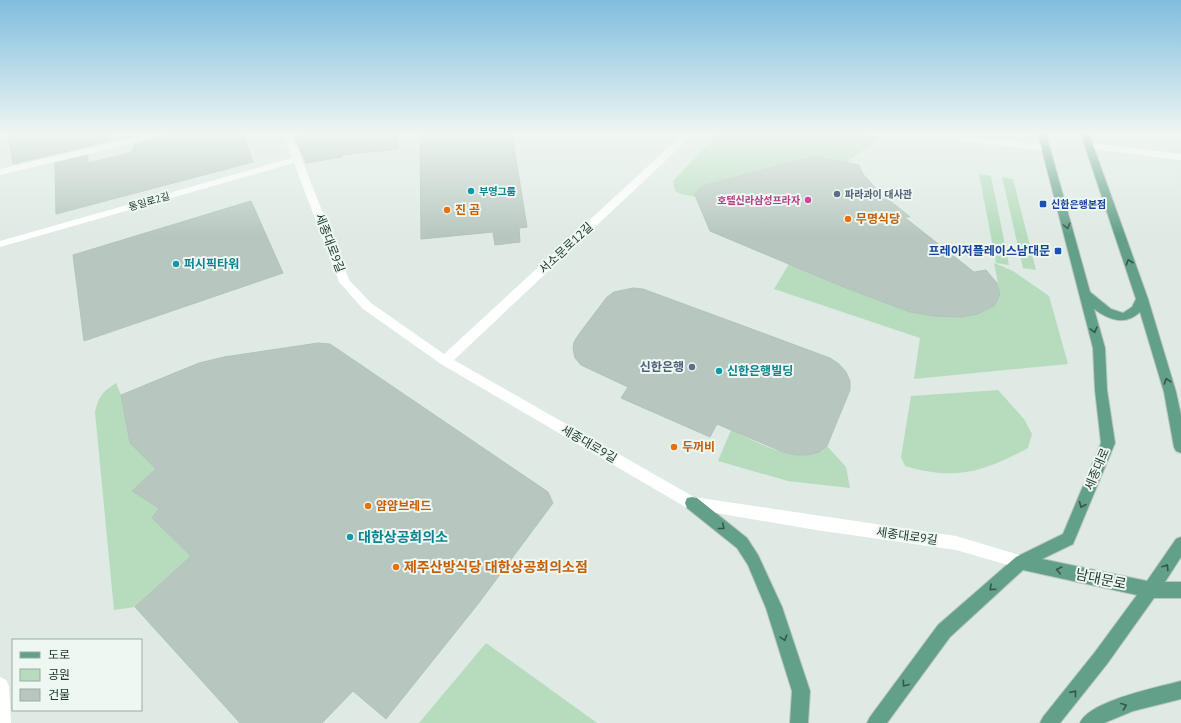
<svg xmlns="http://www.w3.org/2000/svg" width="1181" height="723" viewBox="0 0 1181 723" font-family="'PT Sans','Noto Sans KR',sans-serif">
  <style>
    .green { fill: #b6dcbd }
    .building { fill: #b7c7bf; stroke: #b1c3ba }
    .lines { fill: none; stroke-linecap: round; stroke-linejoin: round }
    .major-casing { stroke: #bcc4c1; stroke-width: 2 }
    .minor { fill: #fff; fill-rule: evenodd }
    .major { fill: #62a08a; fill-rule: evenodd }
    .oneway { stroke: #34584b }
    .culture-dot { fill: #0f9aa8; stroke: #eef7f2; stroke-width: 1.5 }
    .service-dot { fill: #5c6f8a; stroke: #eef7f2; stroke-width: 1.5 }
    .hotel-dot { fill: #d1479c; stroke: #eef7f2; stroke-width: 1.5 }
    .transit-dot { fill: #1a4fb4; stroke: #eef7f2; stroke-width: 1.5 }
    .food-dot { fill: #e8710a; stroke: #eef7f2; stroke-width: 1.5 }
    .labels { text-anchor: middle; stroke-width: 4; stroke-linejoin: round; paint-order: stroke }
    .far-culture-label { font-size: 10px; font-weight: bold; fill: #0d838f; stroke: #eef7f2; text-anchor: start }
    .far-service-label { font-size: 10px; font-weight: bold; fill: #4e5e75; stroke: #eef7f2; text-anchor: start }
    .far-hotel-label { font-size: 10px; font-weight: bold; fill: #b23c85; stroke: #eef7f2; text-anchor: end }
    .far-street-label { font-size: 10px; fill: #203930; stroke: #eef7f2 }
    .far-transit-label { font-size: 10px; font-weight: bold; fill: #164399; stroke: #eef7f2; text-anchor: start }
    .food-label { font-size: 12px; font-weight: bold; fill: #c56008; stroke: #eef7f2; text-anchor: start }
    .street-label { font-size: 12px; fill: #203930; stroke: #eef7f2 }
    .transit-label { font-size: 12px; font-weight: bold; fill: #164399; stroke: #eef7f2; text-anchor: end }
    .culture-label { font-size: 12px; font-weight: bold; fill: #0d838f; stroke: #eef7f2; text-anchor: start }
    .service-label { font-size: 12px; font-weight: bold; fill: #4e5e75; stroke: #eef7f2; text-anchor: end }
    .near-culture-label { font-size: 14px; font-weight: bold; fill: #0d838f; stroke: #eef7f2; text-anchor: start }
    .near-food-label { font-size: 14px; font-weight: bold; fill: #c56008; stroke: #eef7f2; text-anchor: start }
    .near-street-label { font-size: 14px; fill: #203930; stroke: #eef7f2 }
  </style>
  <rect width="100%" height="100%" fill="#deeae3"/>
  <g class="green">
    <path d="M 717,134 L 860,134 L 882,138 L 850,159 L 848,163 L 819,157 L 810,157 L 706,185 L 697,192 L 696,197 L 681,194 L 675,191 L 673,181 Z"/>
    <path d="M 979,174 L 991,176 L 1009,265 L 996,263 Z"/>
    <path d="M 1002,177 L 1013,179 L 1036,270 L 1023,268 Z"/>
    <path d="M 994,263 L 1013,271 L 1049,296 L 1068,364 L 914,379 L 920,338 L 774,289 L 789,264 L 910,312 L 934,316 L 961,317 L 978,314 L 995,304 L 1000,294 Z"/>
    <path d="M 116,383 L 121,395 L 130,443 L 156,469 L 132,491 L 159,508 L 152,518 L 191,556 L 135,607 L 114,610 L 95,412 C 99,396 102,392 116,383 Z"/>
    <path d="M 998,390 L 1024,419 L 1032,434 L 1028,448 C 983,472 955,481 905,466 L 901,457 L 911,396 Z"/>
    <path d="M 731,430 C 759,442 799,469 827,446 L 846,467 L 850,488 L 788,481 L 718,461 Z"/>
    <path d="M 486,643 L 597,723 L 419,723 Z"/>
  </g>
  <g class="building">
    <path d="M 8,134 L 109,134 L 110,141 L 13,164 Z"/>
    <path d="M 164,134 L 243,134 L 253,162 L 56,214 L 55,163 L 88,155 L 88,163 L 132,152 L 135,144 L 162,137 Z"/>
    <path d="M 315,134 L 397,134 L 398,149 L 342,155 L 342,157 L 306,163 L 295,137 Z"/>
    <path d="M 420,134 L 512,134 L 527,227 L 519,228 L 520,242 L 495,245 L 493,232 L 421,239 Z"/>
    <path d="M 814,156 L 859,165 L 863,174 L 878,191 L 910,217 L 904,217 L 974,272 L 986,270 L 997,283 L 1000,294 L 995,305 L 978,314 L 961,317 L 934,316 L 910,312 L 841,286 L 710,231 L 695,195 L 700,188 L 706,185 Z"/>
    <path d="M 251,201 L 283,273 L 84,341 L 73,255 Z"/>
    <path d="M 633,288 L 643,289 L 749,328 L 830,358 L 839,364 L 846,372 L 850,381 L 850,390 L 827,446 L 819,452 L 808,455 L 796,455 L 783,452 L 717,424 L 710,437 L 621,398 L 628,387 L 581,365 L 575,358 L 573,349 L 574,342 L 579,334 L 607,297 L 614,292 Z"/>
    <path d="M 318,343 L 330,344 L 548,492 L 553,503 L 478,604 L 386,719 L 353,691 L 322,723 L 240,723 L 135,607 L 191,556 L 152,518 L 159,508 L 132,491 L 156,469 L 130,443 L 121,395 L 199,363 L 224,357 Z"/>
  </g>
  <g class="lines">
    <g class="major-casing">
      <g id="major">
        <path d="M 1038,134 L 1046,134 L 1090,292 L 1111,309 L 1123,313 L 1132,307 L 1136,299 L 1081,134 L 1089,134 L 1148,299 L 1176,392 L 1181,415 L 1181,453 L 1176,451 L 1174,447 L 1164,392 L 1140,312 C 1125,326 1109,320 1094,309 L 1105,348 L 1107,390 L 1115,443 L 1073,544 L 1042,559 L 1147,581 L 1176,539 L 1181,537 L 1181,557 L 1165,582 L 1181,582 L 1181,598 L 1154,598 L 1107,664 L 1060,723 L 1040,723 L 1043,717 L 1095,652 L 1137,595 L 1023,570 L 950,637 L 887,723 L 867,723 L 870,717 L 938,625 L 1016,557 L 1063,534 L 1101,443 L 1095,390 L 1093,348 Z"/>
        <path d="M 692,497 L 697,498 L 747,538 L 758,555 L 782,607 L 810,691 L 808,723 L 790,723 L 792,691 L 766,608 L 748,565 L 737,548 L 687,508 L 685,503 L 687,498 Z"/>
        <path d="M 1181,681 L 1181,699 L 1133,711 L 1104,723 L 1080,723 C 1089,701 1158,687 1181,681 Z"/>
      </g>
    </g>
    <g class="minor">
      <path d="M 149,134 L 163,134 L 162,136 L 0,175 L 0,169 Z"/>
      <path d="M 284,134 L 292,134 L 349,280 L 371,303 L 444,354 L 683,134 L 691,134 L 680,147 L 454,360 L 694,497 L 956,536 L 1026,557 L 1029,562 L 1026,567 L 1021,569 L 956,550 L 816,530 L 687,508 L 441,364 L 363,309 L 339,282 L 294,163 L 0,247 L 0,241 L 292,158 Z"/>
      <path d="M 929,134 L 952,134 L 1046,145 L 1050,148 L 1046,151 L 933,137 Z"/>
      <path d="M 1089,143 L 1181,154 L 1181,160 L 1086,148 L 1085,146 Z"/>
      <path d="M 0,677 L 6,680 L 9,686 L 11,723 L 0,723 Z"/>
    </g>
    <use href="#major" class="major"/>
  </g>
  <defs><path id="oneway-chevron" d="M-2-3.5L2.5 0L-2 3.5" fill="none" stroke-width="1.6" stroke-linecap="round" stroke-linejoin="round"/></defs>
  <g class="oneway">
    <use href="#oneway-chevron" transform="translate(1067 226) rotate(75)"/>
    <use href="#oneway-chevron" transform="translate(1129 262) rotate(-109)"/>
    <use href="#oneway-chevron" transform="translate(1094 330) rotate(75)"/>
    <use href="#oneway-chevron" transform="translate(1167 381) rotate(-107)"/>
    <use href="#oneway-chevron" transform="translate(1082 505) rotate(113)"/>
    <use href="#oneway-chevron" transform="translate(722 527) rotate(39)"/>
    <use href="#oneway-chevron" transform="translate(1166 567) rotate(-57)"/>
    <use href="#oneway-chevron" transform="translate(1059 570) rotate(-168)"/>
    <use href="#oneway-chevron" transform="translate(992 588) rotate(138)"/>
    <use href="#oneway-chevron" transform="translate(784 638) rotate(72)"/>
    <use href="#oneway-chevron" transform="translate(905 684) rotate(126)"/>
    <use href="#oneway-chevron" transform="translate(1074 693) rotate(-51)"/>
    <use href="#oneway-chevron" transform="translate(1124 706) rotate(-20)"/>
  </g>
  <linearGradient id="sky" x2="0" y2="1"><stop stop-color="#80bede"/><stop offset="0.57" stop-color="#f0f6f2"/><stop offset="1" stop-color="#f0f6f2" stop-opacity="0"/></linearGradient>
  <rect width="1181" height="235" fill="url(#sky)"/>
  <g class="culture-dot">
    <circle cx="471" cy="191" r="4"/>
    <circle cx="176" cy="264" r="4"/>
    <circle cx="719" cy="371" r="4"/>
    <circle cx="350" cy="537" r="4"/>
  </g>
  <g class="service-dot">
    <circle cx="837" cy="194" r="4"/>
    <circle cx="692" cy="367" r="4"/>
  </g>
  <circle class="hotel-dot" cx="808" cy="200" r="4"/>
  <g class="transit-dot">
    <rect x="1039" y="200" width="8" height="8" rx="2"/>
    <rect x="1054" y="247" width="8" height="8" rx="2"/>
  </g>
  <g class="food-dot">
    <circle cx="447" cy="210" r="4"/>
    <circle cx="848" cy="219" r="4"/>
    <circle cx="674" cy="447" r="4"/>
    <circle cx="368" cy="506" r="4"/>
    <circle cx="396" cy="567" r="4"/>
  </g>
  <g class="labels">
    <g class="far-culture-label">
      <text x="479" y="195">부영그룹</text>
    </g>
    <g class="far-service-label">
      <text x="845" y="198">파라과이 대사관</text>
    </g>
    <g class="far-hotel-label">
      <text x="800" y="204">호텔신라삼성프라자</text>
    </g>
    <g class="far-street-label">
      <text transform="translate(149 201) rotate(-16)" y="4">통일로2길</text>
    </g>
    <g class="far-transit-label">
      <text x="1051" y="208">신한은행본점</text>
    </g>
    <g class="food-label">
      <text x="455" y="214">진 곰</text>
      <text x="856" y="223">무명식당</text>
      <text x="682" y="451">두꺼비</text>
      <text x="376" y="510">얌얌브레드</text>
    </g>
    <g class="street-label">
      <text transform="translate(330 243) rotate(69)" y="4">세종대로9길</text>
      <text transform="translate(566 248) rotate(-43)" y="4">서소문로12길</text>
      <text transform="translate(589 444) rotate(30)" y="4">세종대로9길</text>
      <text transform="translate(1097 469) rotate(-67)" y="4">세종대로</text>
      <text transform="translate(907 536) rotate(8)" y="4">세종대로9길</text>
    </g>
    <g class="transit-label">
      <text x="1050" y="255">프레이저플레이스남대문</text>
    </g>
    <g class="culture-label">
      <text x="184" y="268">퍼시픽타워</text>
      <text x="727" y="375">신한은행빌딩</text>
    </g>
    <g class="service-label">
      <text x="684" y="371">신한은행</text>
    </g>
    <g class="near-culture-label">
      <text x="358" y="542">대한상공회의소</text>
    </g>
    <g class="near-food-label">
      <text x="404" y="572">제주산방식당 대한상공회의소점</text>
    </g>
    <g class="near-street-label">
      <text transform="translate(1101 579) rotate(12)" y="5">남대문로</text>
    </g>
  </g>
  <rect x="12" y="639" width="130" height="72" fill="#eef7f2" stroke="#9caba4"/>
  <rect x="20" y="652" width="20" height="6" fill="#62a08a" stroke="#9caba4"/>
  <text x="48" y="659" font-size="12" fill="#203930">도로</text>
  <rect x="20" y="669" width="20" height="12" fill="#b6dcbd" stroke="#9caba4"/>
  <text x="48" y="679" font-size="12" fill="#203930">공원</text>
  <rect x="20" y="689" width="20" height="12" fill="#b7c7bf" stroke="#9caba4"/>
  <text x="48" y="699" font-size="12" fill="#203930">건물</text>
</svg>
